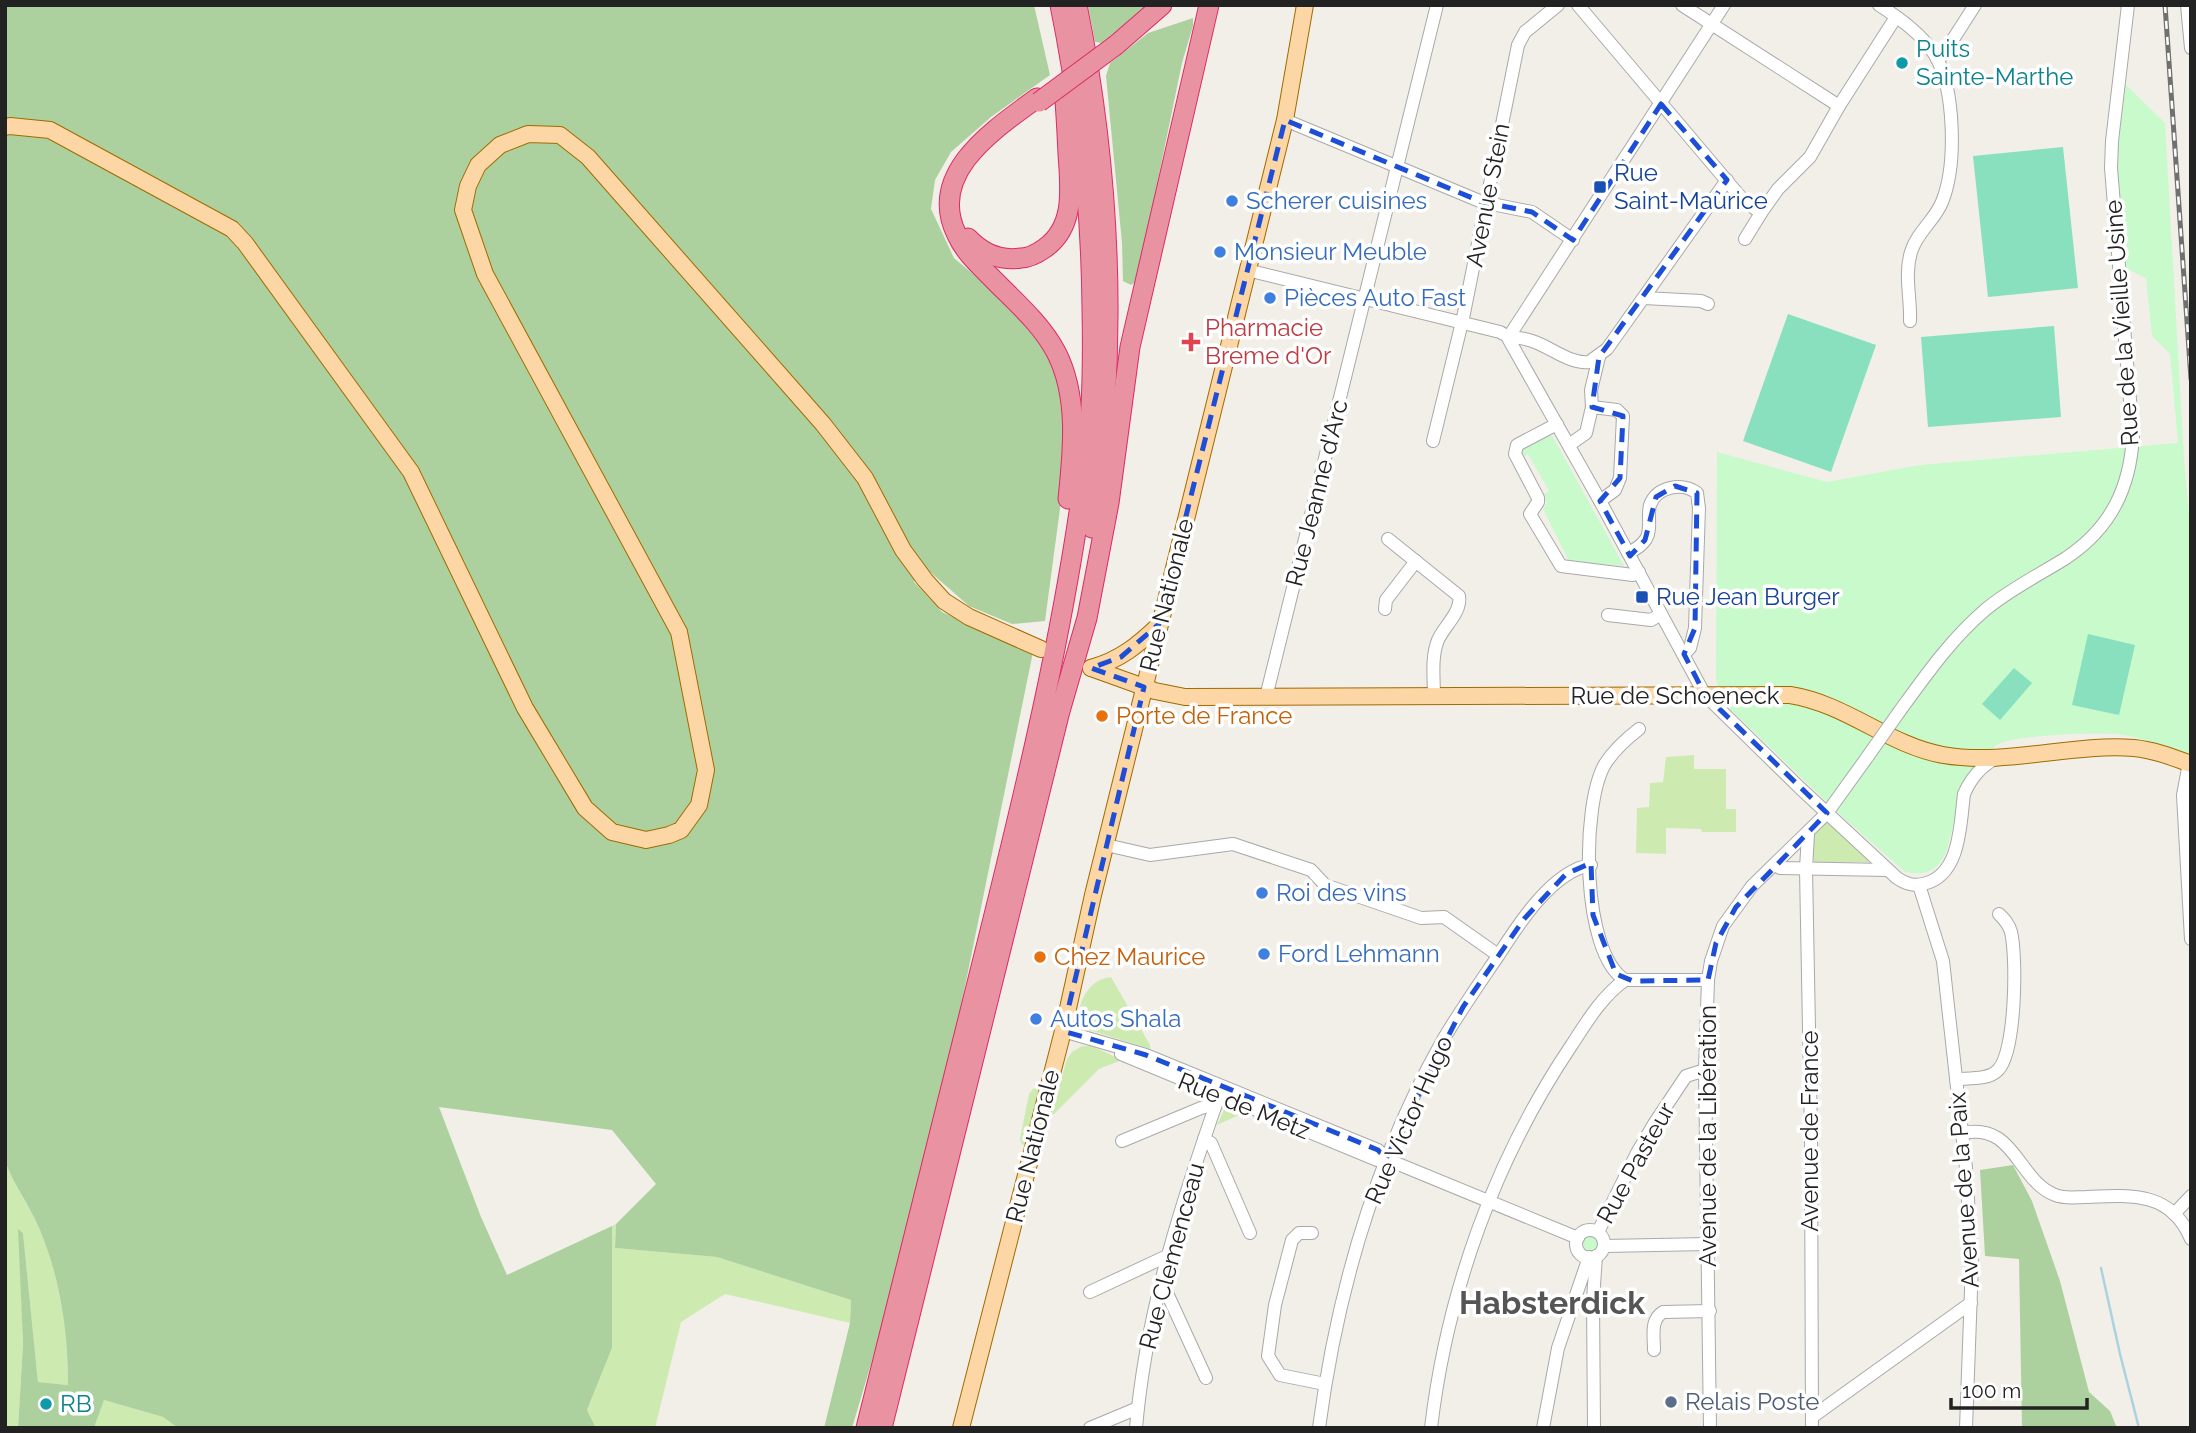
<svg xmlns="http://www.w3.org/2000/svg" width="2196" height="1433" viewBox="0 0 2196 1433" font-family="Raleway,sans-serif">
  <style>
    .grass { fill: #cdebb0 }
    .forest { fill: #add19e }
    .park { fill: #c8facc }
    .pitch { fill: #88e0be }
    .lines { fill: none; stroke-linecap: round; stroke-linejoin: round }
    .stream { stroke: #aad3df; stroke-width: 2.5 }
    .minor-casing { stroke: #a9a9a9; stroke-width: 14 }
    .major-casing { stroke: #a06b00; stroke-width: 18 }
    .highway-casing { stroke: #dc2a67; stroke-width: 21 }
    .minor { stroke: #fff; stroke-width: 12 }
    .major { stroke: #fcd6a4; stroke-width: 16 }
    .highway { stroke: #e892a2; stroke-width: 19 }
    .rail-casing { stroke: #707070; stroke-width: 5 }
    .rail { stroke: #fff; stroke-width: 2.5; stroke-dasharray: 8; stroke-linecap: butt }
    .minor-bridge-casing { stroke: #a9a9a9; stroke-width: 14; stroke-linecap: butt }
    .highway-bridge-casing { stroke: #dc2a67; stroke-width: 21; stroke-linecap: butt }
    .minor-bridge { stroke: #fff; stroke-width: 12 }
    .highway-bridge { stroke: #e892a2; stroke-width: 19 }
    .marked { fill: none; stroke: #1d4ed8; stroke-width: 5; stroke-dasharray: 14 9; stroke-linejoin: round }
    .culture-dot { fill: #0f9aa8; stroke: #fff; stroke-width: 2.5 }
    .transit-dot { fill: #1a4fb4; stroke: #fff; stroke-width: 2.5 }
    .shop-dot { fill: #3f7fe0; stroke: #fff; stroke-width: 2.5 }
    .health-dot { fill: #e0444e; stroke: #fff; stroke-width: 2.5 }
    .food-dot { fill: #e8710a; stroke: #fff; stroke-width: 2.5 }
    .service-dot { fill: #5c6f8a; stroke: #fff; stroke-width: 2.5 }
    .labels { text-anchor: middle; stroke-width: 7; stroke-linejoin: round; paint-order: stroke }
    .culture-label { font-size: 24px; fill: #0d838f; stroke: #fff; text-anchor: start }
    .transit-label { font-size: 24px; fill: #164399; stroke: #fff; text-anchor: start }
    .street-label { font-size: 24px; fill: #222; stroke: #fff }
    .shop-label { font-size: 24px; fill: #366cbe; stroke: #fff; text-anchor: start }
    .health-label { font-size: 24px; fill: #be3a42; stroke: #fff; text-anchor: start }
    .food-label { font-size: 24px; fill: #c56008; stroke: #fff; text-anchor: start }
    .service-label { font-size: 24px; fill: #4e5e75; stroke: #fff; text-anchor: start }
    .district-label { font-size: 32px; font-weight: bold; fill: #555; stroke: #fff }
  </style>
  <rect width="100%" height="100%" fill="#f2efe9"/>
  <g class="grass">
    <path d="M 1694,755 L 1694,769 L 1726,769 L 1726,809 L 1736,809 L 1736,832 L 1702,832 L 1701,829 L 1666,828 L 1666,854 L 1636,853 L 1637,808 L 1649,807 L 1650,783 L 1663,782 L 1666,757 Z"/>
    <path d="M 1825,823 L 1830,823 L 1870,859 L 1868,862 L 1814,862 L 1811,836 Z"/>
    <path d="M 1111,977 L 1150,1045 L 1150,1049 L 1089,1030 C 1071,1019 1081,994 1095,983 C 1100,979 1106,978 1111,977 Z"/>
    <path d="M 1082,1046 L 1092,1046 L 1122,1060 L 1099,1069 L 1050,1118 L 1067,1059 L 1072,1052 Z"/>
    <path d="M 1038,1087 L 1039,1093 L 1027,1143 L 1022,1145 L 1020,1139 L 1029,1094 L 1033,1089 Z"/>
    <path d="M 1225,1108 L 1233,1108 L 1242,1111 L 1239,1115 L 1217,1125 Z"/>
    <path d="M 5,1161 C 14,1186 29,1205 39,1228 C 60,1277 68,1331 68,1385 L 38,1382 L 23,1233 L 19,1230 L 23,1343 L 18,1428 L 5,1428 Z"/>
    <path d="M 616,1224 L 615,1248 L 717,1257 L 851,1300 L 850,1323 L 725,1294 L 681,1322 L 655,1428 L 596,1428 L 587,1410 L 612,1348 L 612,1226 Z"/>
    <path d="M 104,1400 L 163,1417 L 178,1428 L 94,1428 Z"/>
  </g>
  <g class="forest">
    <path d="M 5,5 L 1034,5 L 1050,75 L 991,117 L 951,152 L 935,180 L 931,209 L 954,258 L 1011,306 L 1044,338 L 1065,392 L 1068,449 L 1045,621 L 1012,624 L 969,606 L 921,564 L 914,582 L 942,612 L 1033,652 L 935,1134 L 889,1303 L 852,1428 L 824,1428 L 850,1323 L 851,1300 L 717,1257 L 615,1248 L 616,1224 L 656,1184 L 612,1130 L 439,1107 L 481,1217 L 507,1275 L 612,1226 L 612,1348 L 587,1410 L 596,1428 L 178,1428 L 163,1417 L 104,1400 L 94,1428 L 18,1428 L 23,1343 L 18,1229 L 23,1233 L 38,1382 L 68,1385 C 68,1331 60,1277 39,1228 C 29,1204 14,1186 5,1161 Z"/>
    <path d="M 1088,5 L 1148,5 L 1102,43 L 1095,42 Z"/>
    <path d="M 1193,18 L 1193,26 L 1182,63 L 1137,281 L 1131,285 L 1123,281 L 1122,243 L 1106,76 L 1110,63 L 1148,33 Z"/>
    <path d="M 2013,1165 L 2032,1201 L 2060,1281 L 2089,1392 L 2110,1411 L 2117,1428 L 2022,1428 L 2019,1259 L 1985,1256 L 1980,1170 Z"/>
  </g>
  <g class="park">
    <path d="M 2120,79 L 2165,123 L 2184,459 L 2191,540 L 2191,756 C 2169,749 2146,739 2124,735 C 2104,731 2012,735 1997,745 C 1982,755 1962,796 1956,814 C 1947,843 1949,881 1905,872 L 1837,812 L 1720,699 L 1716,678 L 1717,452 L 1827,482 L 1920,465 L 2178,443 L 2170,354 L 2152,336 L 2146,278 L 2121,266 L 2112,170 Z"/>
    <path d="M 1549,435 L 1553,437 L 1624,566 L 1569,561 L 1543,509 L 1547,503 L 1543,495 L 1549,491 L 1528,454 L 1523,457 L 1521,453 L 1523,449 Z"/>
    <circle cx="1591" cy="1243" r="8"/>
  </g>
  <g class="pitch">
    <path d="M 2063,147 L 2078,288 L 1988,297 L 1973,156 Z"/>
    <path d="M 1788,314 L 1876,345 L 1831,472 L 1743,441 Z"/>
    <path d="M 2054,326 L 2061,417 L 1928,427 L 1921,337 Z"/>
    <path d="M 2088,634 L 2135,645 L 2119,715 L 2072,705 Z"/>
    <path d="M 2014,668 L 2032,683 L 2000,720 L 1982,704 Z"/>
  </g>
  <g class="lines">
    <path class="stream" d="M 2101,1268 L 2120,1354 L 2139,1428"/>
    <g class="minor-casing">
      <g id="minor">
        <path d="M 1578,5 L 1743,200 L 1761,213 L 1778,189 L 1810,157 L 1839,106 L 1896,17"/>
        <path d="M 1682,5 L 1839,106"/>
        <path d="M 1724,5 L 1508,338 L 1600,501 L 1705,695 L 1800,788 L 1897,878 C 1906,884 1913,886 1923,884 C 1961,876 1960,824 1964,794 C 1971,778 1980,767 1996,758"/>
        <path d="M 1879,5 C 1899,18 1922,34 1935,55 C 1955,89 1957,165 1942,202 C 1935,220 1917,232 1911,252 C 1904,275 1911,298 1910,321"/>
        <path d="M 2187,5 L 2191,48"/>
        <path d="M 1937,59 L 1943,55 L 1975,5"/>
        <path d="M 1285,120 L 1482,202 L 1532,212 L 1573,240"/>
        <path d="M 1745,239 L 1761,213"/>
        <path d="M 1247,270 L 1500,332 C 1511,340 1520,336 1532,341 C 1551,347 1569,364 1589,362 L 1607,349 L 1727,180"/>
        <path d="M 1644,298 L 1701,301 L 1708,304"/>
        <path d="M 1599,357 L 1591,390 L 1592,407 L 1617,410 L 1623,416 L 1620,478 L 1615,490 L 1600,501"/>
        <path d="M 1557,424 L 1517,445 L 1515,454 L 1538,498 L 1538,502 L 1530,514 L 1561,566 L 1633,575 L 1639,572"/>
        <path d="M 1433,441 L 1463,318 L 1518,45 L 1525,32 L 1558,5"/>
        <path d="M 1569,445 L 1586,433 L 1592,407"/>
        <path d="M 1388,539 L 1459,596 C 1462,612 1444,626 1438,640 C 1431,657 1434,679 1434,697"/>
        <path d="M 1628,553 C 1635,550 1642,545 1646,539 C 1652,529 1647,516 1650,505 C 1657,486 1683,482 1697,493 L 1699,508 L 1695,628 L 1690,648 L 1684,654"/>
        <path d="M 1385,609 L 1386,600 L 1416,561"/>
        <path d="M 1608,615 L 1651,620 L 1661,614"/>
        <path d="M 1266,697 L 1437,5"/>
        <path d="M 1899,712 C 1926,675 1951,639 1985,610 C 2010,589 2039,575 2066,558 C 2111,528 2130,488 2133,436 L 2111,168 L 2112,141 L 2128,5"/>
        <path d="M 2189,763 L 2183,795 L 2191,939"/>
        <path d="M 1808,834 L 1806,869 L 1811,1135 L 1812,1428"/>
        <path d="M 1106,845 L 1150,855 L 1233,844 L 1311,870 L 1325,885 L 1421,918 L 1444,917 L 1498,955"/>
        <path d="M 1774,865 L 1780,868 L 1888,870"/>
        <path d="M 1919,885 L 1943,961 L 1966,1168 L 1972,1263 L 1966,1428"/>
        <path d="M 1625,980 C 1581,953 1581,805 1605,764 C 1614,750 1626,739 1639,729"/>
        <path d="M 1063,1031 L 1146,1055 L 1378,1150 L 1386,1159 L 1578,1238"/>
        <path d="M 1121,1054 L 1377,1160 L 1386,1159"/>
        <path d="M 1956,1079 C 1969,1078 1989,1080 1998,1070 C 2016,1052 2017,957 2011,932 C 2009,924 2004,919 1999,914"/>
        <path d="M 1963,1133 C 2015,1122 2017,1180 2055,1195 C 2065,1199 2076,1197 2086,1197 C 2130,1195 2171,1191 2191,1239"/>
        <path d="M 1204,1139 L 1211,1143 L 1250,1233"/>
        <path d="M 1122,1141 L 1201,1108 L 1211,1105 L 1215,1107"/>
        <path d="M 2174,1214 L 2191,1196"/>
        <circle cx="1590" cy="1244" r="14"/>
        <path d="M 1598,1232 L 1637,1153 L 1654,1124 L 1686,1076 L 1705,1070"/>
        <path d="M 1312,1233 L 1299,1233 L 1292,1240 L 1275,1305 L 1268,1356 L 1280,1375 L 1325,1384"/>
        <path d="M 1604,1246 L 1708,1244"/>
        <path d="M 1161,1280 L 1206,1378"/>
        <path d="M 1090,1292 L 1167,1256"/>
        <path d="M 1654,1350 C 1654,1336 1650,1320 1663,1312 L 1710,1311"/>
        <path d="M 1812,1417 L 1971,1303"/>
        <path d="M 1090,1428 L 1138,1408"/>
        <path d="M 1136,1428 C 1146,1310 1183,1198 1222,1087"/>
        <path d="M 1319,1428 C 1337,1292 1375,1160 1443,1040 C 1460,1011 1479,984 1498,956 C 1517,926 1553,870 1591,865"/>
        <path d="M 1431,1428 C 1447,1292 1495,1159 1571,1046 C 1586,1023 1602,996 1625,980 L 1708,980"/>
        <path d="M 1543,1428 L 1558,1348 L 1589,1257"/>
        <path d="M 1594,1428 L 1593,1300 L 1596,1256"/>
        <path d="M 1710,1428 L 1705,1070 L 1708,980 L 1711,961 L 1723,926 L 1752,886 L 1827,813 L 1868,756"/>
      </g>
    </g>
    <g class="major-casing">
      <g id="major">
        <path d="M 5,127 L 10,126 L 50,130 L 232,229 L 245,243 L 411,472 L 525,708 L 585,808 L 612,832 L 646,840 L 669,835 L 681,830 L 699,805 L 706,770 L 679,632 L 485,274 L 463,210 L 468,186 L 478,165 L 500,145 L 528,134 L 560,135 L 588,157 L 823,424 L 865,478 L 903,550 L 925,580 L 944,601 L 969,617 L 1041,649"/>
        <path d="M 1091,668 L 1155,691 L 1185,697 L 1790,695 C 1847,704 1888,745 1943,755 C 2007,766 2071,743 2134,748 C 2154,750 2172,757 2191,764"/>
        <path d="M 1091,668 C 1120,660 1138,645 1159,625"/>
        <path d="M 961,1428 L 1063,1031 L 1093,895 L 1285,120 L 1305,5"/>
      </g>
    </g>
    <g class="highway-casing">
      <g id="highway">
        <path d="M 1077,5 C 1112,178 1118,353 1092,528"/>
        <path d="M 1116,45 L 1162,5"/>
        <path d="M 1037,98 C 995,129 926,173 957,235 C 964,251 978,264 990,276 C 1013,300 1040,322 1056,352 C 1079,396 1073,451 1068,499"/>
        <path d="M 968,238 C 982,253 1000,261 1021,258 C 1030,258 1038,253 1045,248 C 1076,226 1070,187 1068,154 C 1067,132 1066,111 1064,89"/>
        <path d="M 866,1428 C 906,1268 946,1107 986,947 C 1026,787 1065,626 1086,462 C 1093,412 1093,359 1092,309 C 1091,204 1081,108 1060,5"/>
        <path d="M 882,1428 L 1060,711 L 1087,618 L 1109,503 L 1130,347 L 1209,5"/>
      </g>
    </g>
    <use href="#minor" class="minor"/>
    <use href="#major" class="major"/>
    <use href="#highway" class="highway"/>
    <g class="rail-casing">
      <path id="rail" d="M 2165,5 L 2191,379"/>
    </g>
    <use href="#rail" class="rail"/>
    <g class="minor-bridge-casing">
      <path id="minor-bridge" d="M 1868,756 L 1899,712"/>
    </g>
    <g class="highway-bridge-casing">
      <path id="highway-bridge" d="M 1039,102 L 1116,45"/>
    </g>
    <use href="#minor-bridge" class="minor-bridge"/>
    <use href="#highway-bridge" class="highway-bridge"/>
  </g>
  <path class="marked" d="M 1661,104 L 1727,180 L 1599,357 L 1592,407 L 1623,416 L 1620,478 L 1600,501 L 1630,556 L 1645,540 L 1656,497 L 1675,486 L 1697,493 L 1695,628 L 1684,654 L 1705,695 L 1827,813 L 1736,907 L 1716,943 L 1708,980 L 1633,981 L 1616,974 L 1593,915 L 1591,863 L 1566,874 L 1524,919 L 1463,1007 L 1386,1159 L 1378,1150 L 1146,1055 L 1063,1031 L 1144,687 L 1091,668 L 1121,657 L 1159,624 L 1285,120 L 1482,202 L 1532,212 L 1573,240 Z"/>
  <g class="culture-dot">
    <circle cx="1902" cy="63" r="7"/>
    <circle cx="46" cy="1404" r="7"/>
  </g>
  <g class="transit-dot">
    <rect x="1593" y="180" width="14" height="14" rx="3.5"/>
    <rect x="1635" y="590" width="14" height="14" rx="3.5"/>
  </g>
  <g class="shop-dot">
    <circle cx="1232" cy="201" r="7"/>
    <circle cx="1220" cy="252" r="7"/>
    <circle cx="1270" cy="298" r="7"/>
    <circle cx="1262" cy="893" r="7"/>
    <circle cx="1264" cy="954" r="7"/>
    <circle cx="1036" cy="1019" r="7"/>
  </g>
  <path class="health-dot" d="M1187.5 331.5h7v7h7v7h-7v7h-7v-7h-7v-7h7z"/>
  <g class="food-dot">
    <circle cx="1102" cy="716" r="7"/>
    <circle cx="1040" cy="957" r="7"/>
  </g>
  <circle class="service-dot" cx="1671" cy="1402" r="7"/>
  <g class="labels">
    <g class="culture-label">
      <text x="1916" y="57">Puits<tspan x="1916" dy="28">Sainte-Marthe</tspan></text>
      <text x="60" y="1412">RB</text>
    </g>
    <g class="transit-label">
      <text x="1614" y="181">Rue<tspan x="1614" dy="28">Saint-Maurice</tspan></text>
      <text x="1656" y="605">Rue Jean Burger</text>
    </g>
    <g class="street-label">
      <text transform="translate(1488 195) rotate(-79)" y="8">Avenue Stein</text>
      <text transform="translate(2122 323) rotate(-94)" y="8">Rue de la Vieille Usine</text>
      <text transform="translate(1317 493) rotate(-76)" y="8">Rue Jeanne d'Arc</text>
      <text transform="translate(1167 595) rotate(-76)" y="8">Rue Nationale</text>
      <text x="1675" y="704">Rue de Schoeneck</text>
      <text transform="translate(1244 1106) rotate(22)" y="8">Rue de Metz</text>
      <text transform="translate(1409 1120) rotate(-66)" y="8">Rue Victor Hugo</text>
      <text transform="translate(1810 1131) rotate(-90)" y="8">Avenue de France</text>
      <text transform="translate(1708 1136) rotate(-90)" y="8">Avenue de la Libération</text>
      <text transform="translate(1033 1146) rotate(-76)" y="8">Rue Nationale</text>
      <text transform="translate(1636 1163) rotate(-61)" y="8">Rue Pasteur</text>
      <text transform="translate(1964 1190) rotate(-94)" y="8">Avenue de la Paix</text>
      <text transform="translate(1172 1256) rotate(-75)" y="8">Rue Clemenceau</text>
    </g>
    <g class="shop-label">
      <text x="1246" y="209">Scherer cuisines</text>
      <text x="1234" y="260">Monsieur Meuble</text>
      <text x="1284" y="306">Pièces Auto Fast</text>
      <text x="1276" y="901">Roi des vins</text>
      <text x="1278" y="962">Ford Lehmann</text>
      <text x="1050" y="1027">Autos Shala</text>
    </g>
    <g class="health-label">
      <text x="1205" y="336">Pharmacie<tspan x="1205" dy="28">Breme d'Or</tspan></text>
    </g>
    <g class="food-label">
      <text x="1116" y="724">Porte de France</text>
      <text x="1054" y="965">Chez Maurice</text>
    </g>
    <g class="service-label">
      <text x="1685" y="1410">Relais Poste</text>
    </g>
    <g class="district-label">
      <text x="1552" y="1314">Habsterdick</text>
    </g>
  </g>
  <rect width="2196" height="1433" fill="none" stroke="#222222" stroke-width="14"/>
  <path d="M1951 1398v10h136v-10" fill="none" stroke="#222222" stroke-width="3.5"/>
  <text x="1962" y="1398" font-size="21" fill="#222222" stroke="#ffffff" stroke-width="5" paint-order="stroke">100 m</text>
</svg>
